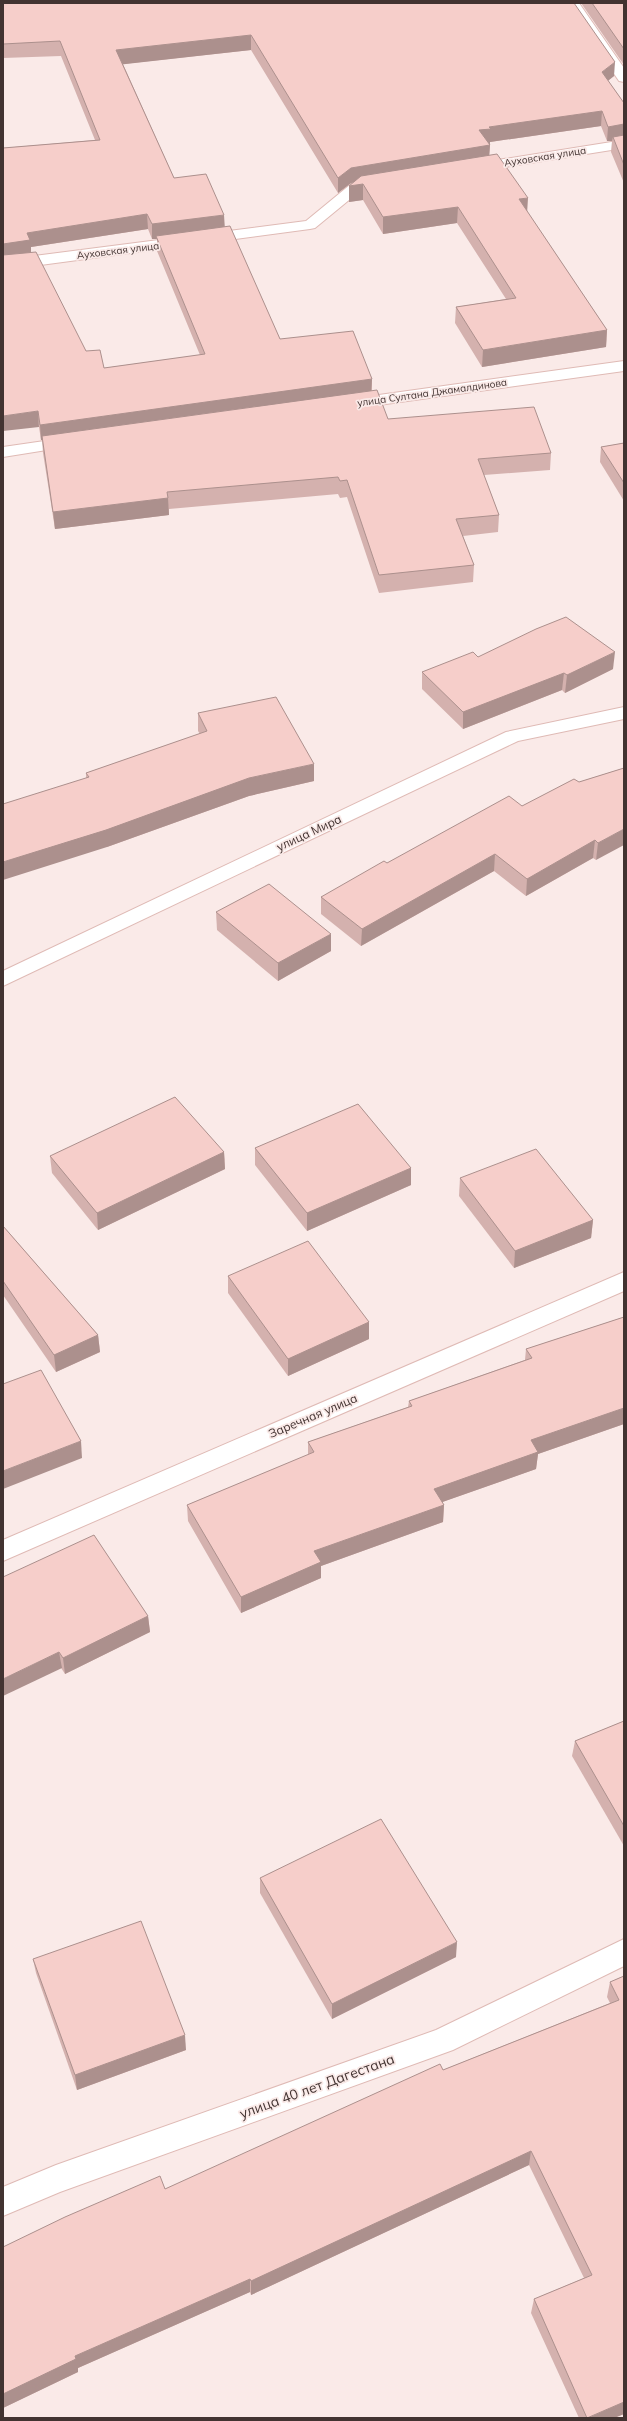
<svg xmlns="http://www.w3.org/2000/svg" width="627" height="2421" viewBox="0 0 627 2421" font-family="Mulish,sans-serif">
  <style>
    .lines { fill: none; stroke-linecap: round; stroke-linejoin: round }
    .minor-casing { stroke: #dfbab5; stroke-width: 2 }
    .major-casing { stroke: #dfbab5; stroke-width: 2 }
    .minor { fill: #fff; fill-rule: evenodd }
    .major { fill: #fff; fill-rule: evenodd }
    .wall { fill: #d4b1ae; fill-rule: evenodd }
    .shaded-wall { fill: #ac908d }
    .building { fill: #f6ceca; stroke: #ac908d }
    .labels { text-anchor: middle; stroke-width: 3.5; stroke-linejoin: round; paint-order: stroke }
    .far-street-label { font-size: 10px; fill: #423331; stroke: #faeae8 }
    .street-label { font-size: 12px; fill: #423331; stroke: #faeae8 }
    .near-street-label { font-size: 14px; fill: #423331; stroke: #faeae8 }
  </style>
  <rect width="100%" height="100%" fill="#faeae8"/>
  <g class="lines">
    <g class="minor-casing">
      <g id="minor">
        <path d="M 565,3 L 579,3 L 624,68 L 624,82 L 619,81 Z"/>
        <path d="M 624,140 L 624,148 L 473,172 L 466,168 L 473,164 Z"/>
        <path d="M 376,180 L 381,181 L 383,184 L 381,187 L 360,191 L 315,228 L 310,229 L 3,270 L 3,260 L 306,221 L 351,184 Z"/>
        <path d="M 624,361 L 624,371 L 350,409 L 344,407 L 342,404 L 344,401 L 350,399 Z"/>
        <path d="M 72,437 L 78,439 L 80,442 L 78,445 L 3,457 L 3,447 Z"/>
        <path d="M 624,1272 L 624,1291 L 3,1561 L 3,1540 Z"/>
        <path d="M 624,1939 L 624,1966 L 453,2050 L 60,2192 L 3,2216 L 3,2187 L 56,2165 L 436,2030 Z"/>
      </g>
    </g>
    <g class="major-casing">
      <path id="major" d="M 624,707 L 624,719 L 518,741 L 3,986 L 3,971 L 506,732 Z"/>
    </g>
    <use href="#minor" class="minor"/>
    <use href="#major" class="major"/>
  </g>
  <g class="wall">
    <path d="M 3,3 L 614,76 L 608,81 L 624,103 L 624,183 L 611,152 L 612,141 L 607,141 L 601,126 L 490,142 L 490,144 L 489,144 L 490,145 L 489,155 L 607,330 L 606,347 L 482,367 L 455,323 L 456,307 L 506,299 L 457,223 L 383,234 L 363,200 L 349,202 L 349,186 L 354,182 L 351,183 L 338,193 L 251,50 L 123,64 L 174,178 L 225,227 L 280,339 L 372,379 L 372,391 L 388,419 L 551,453 L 550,470 L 484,475 L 499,515 L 498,532 L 463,536 L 474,565 L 473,582 L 379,593 L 347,497 L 340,498 L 338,494 L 169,509 L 169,515 L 55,529 L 43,453 L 42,440 L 41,440 L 39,427 L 3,148 L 95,140 L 61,56 L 3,58 ZM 148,229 L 152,239 L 157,239 L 157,251 L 200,355 L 104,368 L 86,351 L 31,252 L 31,247 Z"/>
    <path d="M 581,3 L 624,3 L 624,65 Z"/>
    <path d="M 624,443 L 624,501 L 600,462 L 601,447 Z"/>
    <path d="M 478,657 L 613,669 L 565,693 L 562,690 L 463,729 L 422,689 L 422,672 Z"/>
    <path d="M 198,713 L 314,781 L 249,796 L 107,847 L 86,778 L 86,773 L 200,734 L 198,731 Z"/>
    <path d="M 624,768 L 596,860 L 593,858 L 526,896 L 494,871 L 361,946 L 321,914 L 321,897 L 387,863 L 522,806 L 579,782 Z"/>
    <path d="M 216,912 L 331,951 L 278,981 L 217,930 Z"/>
    <path d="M 255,1148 L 411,1168 L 411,1185 L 307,1231 L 255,1165 Z"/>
    <path d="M 224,1152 L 225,1169 L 98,1230 L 52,1173 L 50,1156 Z"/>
    <path d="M 460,1178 L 593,1220 L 591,1238 L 514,1268 L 459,1196 Z"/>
    <path d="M 3,1226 L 98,1335 L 100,1352 L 56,1372 L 3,1295 Z"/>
    <path d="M 228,1276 L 369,1322 L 369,1339 L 288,1376 L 228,1293 Z"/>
    <path d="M 624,1315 L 624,1424 L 538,1454 L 536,1469 L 442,1502 L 444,1505 L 443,1522 L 321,1566 L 321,1578 L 241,1613 L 188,1521 L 187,1505 L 308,1455 L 308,1442 L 408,1407 L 409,1401 L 525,1360 L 526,1349 L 624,1317 Z"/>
    <path d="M 3,1577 L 148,1616 L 150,1632 L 65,1674 Z"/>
    <path d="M 624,1721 L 624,1846 L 572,1756 L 575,1741 Z"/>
    <path d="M 260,1878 L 456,1957 L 332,2019 L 260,1893 Z"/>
    <path d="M 33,1959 L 186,2050 L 77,2090 L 36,1973 Z"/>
    <path d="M 624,1976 L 624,2414 L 614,2418 L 579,2418 L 531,2313 L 534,2299 L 584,2278 L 529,2165 L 251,2295 L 250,2292 L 78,2368 L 78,2372 L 3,2408 L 3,2247 L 165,2189 L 443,2070 L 610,2003 L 607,1997 L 610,1982 Z"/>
  </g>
  <g class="shaded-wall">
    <path d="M 251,35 L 251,50 L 117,65 L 116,50 Z"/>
    <path d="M 615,62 L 614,76 L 601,86 L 602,72 Z"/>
    <path d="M 602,111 L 601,126 L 490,142 L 490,144 L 478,145 L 479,130 L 489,127 Z"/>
    <path d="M 624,124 L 624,139 L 613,137 L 612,141 L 607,141 L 608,127 Z"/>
    <path d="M 490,145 L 489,160 L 351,183 L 338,193 L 338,178 L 351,168 Z"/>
    <path d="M 363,184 L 363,200 L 349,202 L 349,186 Z"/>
    <path d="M 528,198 L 527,214 L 519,199 Z"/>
    <path d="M 458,207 L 457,223 L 383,234 L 383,217 Z"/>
    <path d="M 147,214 L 148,229 L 31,247 L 31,255 L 3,259 L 3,244 L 27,233 Z"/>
    <path d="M 224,215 L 225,230 L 156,236 L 157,239 L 152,239 L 152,224 Z"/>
    <path d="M 607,330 L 606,347 L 482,367 L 483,350 Z"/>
    <path d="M 372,379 L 371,394 L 41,440 L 40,425 Z"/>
    <path d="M 38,411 L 39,427 L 3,431 L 3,416 Z"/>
    <path d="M 168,498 L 169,515 L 55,529 L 53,512 Z"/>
    <path d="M 615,652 L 613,669 L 565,693 L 567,675 Z"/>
    <path d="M 564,673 L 562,690 L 463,729 L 463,712 Z"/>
    <path d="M 314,764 L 314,781 L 249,796 L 107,847 L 3,880 L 3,862 L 249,778 Z"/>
    <path d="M 624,829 L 624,845 L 596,860 L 598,843 Z"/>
    <path d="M 595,840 L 593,858 L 526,896 L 527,879 Z"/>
    <path d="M 495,854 L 494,871 L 361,946 L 362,929 Z"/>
    <path d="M 331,934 L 331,951 L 278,981 L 278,963 Z"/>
    <path d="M 224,1152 L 225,1169 L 98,1230 L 97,1213 Z"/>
    <path d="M 411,1168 L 411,1185 L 307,1231 L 307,1213 Z"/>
    <path d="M 593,1220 L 591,1238 L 514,1268 L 515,1251 Z"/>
    <path d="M 369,1322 L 369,1339 L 288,1376 L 288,1359 Z"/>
    <path d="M 98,1335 L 100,1352 L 56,1372 L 54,1355 Z"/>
    <path d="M 624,1408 L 624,1424 L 538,1454 L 536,1469 L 434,1505 L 434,1489 L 531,1440 Z"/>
    <path d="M 81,1441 L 82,1458 L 3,1489 L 3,1471 Z"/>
    <path d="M 444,1505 L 443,1522 L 321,1566 L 321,1578 L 241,1613 L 241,1597 L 314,1551 Z"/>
    <path d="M 148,1616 L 150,1632 L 65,1674 L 63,1658 Z"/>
    <path d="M 59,1652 L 62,1668 L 3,1696 L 3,1679 Z"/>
    <path d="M 457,1942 L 456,1957 L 332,2019 L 332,2004 Z"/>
    <path d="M 185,2035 L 186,2050 L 77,2090 L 75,2075 Z"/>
    <path d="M 531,2151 L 529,2165 L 251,2295 L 251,2281 Z"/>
    <path d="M 250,2279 L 250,2292 L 78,2368 L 78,2372 L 3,2408 L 3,2394 L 75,2356 Z"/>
    <path d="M 624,2402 L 624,2414 L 614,2418 L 588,2418 Z"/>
  </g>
  <g class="building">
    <path d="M 3,3 L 574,3 L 615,62 L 602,72 L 624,103 L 624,124 L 608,127 L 602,111 L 489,127 L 491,129 L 479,130 L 490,145 L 351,168 L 338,178 L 251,35 L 116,50 L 174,178 L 206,174 L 224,215 L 152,224 L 147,214 L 27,233 L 30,240 L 3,244 L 3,148 L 100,140 L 60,41 L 3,44 Z"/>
    <path d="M 592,3 L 624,3 L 624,49 Z"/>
    <path d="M 624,135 L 624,165 L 613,137 Z"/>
    <path d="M 497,154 L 528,198 L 519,199 L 607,330 L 483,350 L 456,307 L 516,298 L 458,207 L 383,217 L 363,184 L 349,186 L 361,176 Z"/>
    <path d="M 230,226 L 280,339 L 353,331 L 372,379 L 40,425 L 38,411 L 3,416 L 3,255 L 36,252 L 86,351 L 100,350 L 104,368 L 205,354 L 156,236 Z"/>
    <path d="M 377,390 L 388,419 L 534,407 L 551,453 L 478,459 L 499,515 L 456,519 L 474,565 L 379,575 L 347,480 L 340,481 L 338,477 L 167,492 L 168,498 L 53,512 L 42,436 Z"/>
    <path d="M 624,443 L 624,483 L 601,447 Z"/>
    <path d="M 566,617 L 615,652 L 567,675 L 564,673 L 463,712 L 422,672 L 473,652 L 478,657 L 536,629 Z"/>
    <path d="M 276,697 L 314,764 L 249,778 L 106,830 L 3,862 L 3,804 L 89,777 L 86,773 L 207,731 L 198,713 Z"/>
    <path d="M 624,768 L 624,829 L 598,843 L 595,840 L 527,879 L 495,854 L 362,929 L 321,897 L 384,861 L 387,863 L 509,796 L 522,806 L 574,779 L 579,782 Z"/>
    <path d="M 269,884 L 331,934 L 278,963 L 216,912 Z"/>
    <path d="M 175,1097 L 224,1152 L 97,1213 L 50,1156 Z"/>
    <path d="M 358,1104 L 411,1168 L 307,1213 L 255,1148 Z"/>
    <path d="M 536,1149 L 593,1220 L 515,1251 L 460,1178 Z"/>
    <path d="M 3,1226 L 98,1335 L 54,1355 L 3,1281 Z"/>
    <path d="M 308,1241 L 369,1322 L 288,1359 L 228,1276 Z"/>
    <path d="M 624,1317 L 624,1408 L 531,1440 L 538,1452 L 434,1489 L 444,1505 L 314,1551 L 321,1562 L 241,1597 L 187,1505 L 314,1452 L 308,1442 L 412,1406 L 409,1401 L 532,1358 L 526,1349 Z"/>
    <path d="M 41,1370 L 81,1441 L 3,1471 L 3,1384 Z"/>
    <path d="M 94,1535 L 148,1616 L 63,1658 L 59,1652 L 3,1679 L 3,1577 Z"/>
    <path d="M 624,1721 L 624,1826 L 575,1741 Z"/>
    <path d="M 381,1819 L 457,1942 L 332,2004 L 260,1878 Z"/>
    <path d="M 141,1921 L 185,2035 L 75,2075 L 33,1959 Z"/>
    <path d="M 624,1976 L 624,2402 L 587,2418 L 534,2299 L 592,2275 L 531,2151 L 251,2281 L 250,2279 L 75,2356 L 76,2359 L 3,2394 L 3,2247 L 65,2217 L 160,2176 L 165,2189 L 440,2064 L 443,2070 L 619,2000 L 610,1982 Z"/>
  </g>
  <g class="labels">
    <g class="far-street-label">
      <text transform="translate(545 156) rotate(-9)" y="4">Ауховская улица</text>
      <text transform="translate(118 250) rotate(-7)" y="4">Ауховская улица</text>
      <text transform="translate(432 392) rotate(-8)" y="4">улица Султана Джамалдинова</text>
    </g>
    <g class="street-label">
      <text transform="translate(309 833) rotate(-25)" y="4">улица Мира</text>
      <text transform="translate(313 1416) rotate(-23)" y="4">Заречная улица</text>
    </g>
    <g class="near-street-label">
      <text transform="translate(317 2086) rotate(-20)" y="5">улица 40 лет Дагестана</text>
    </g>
  </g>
  <rect width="627" height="2421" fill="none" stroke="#423331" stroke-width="8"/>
</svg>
